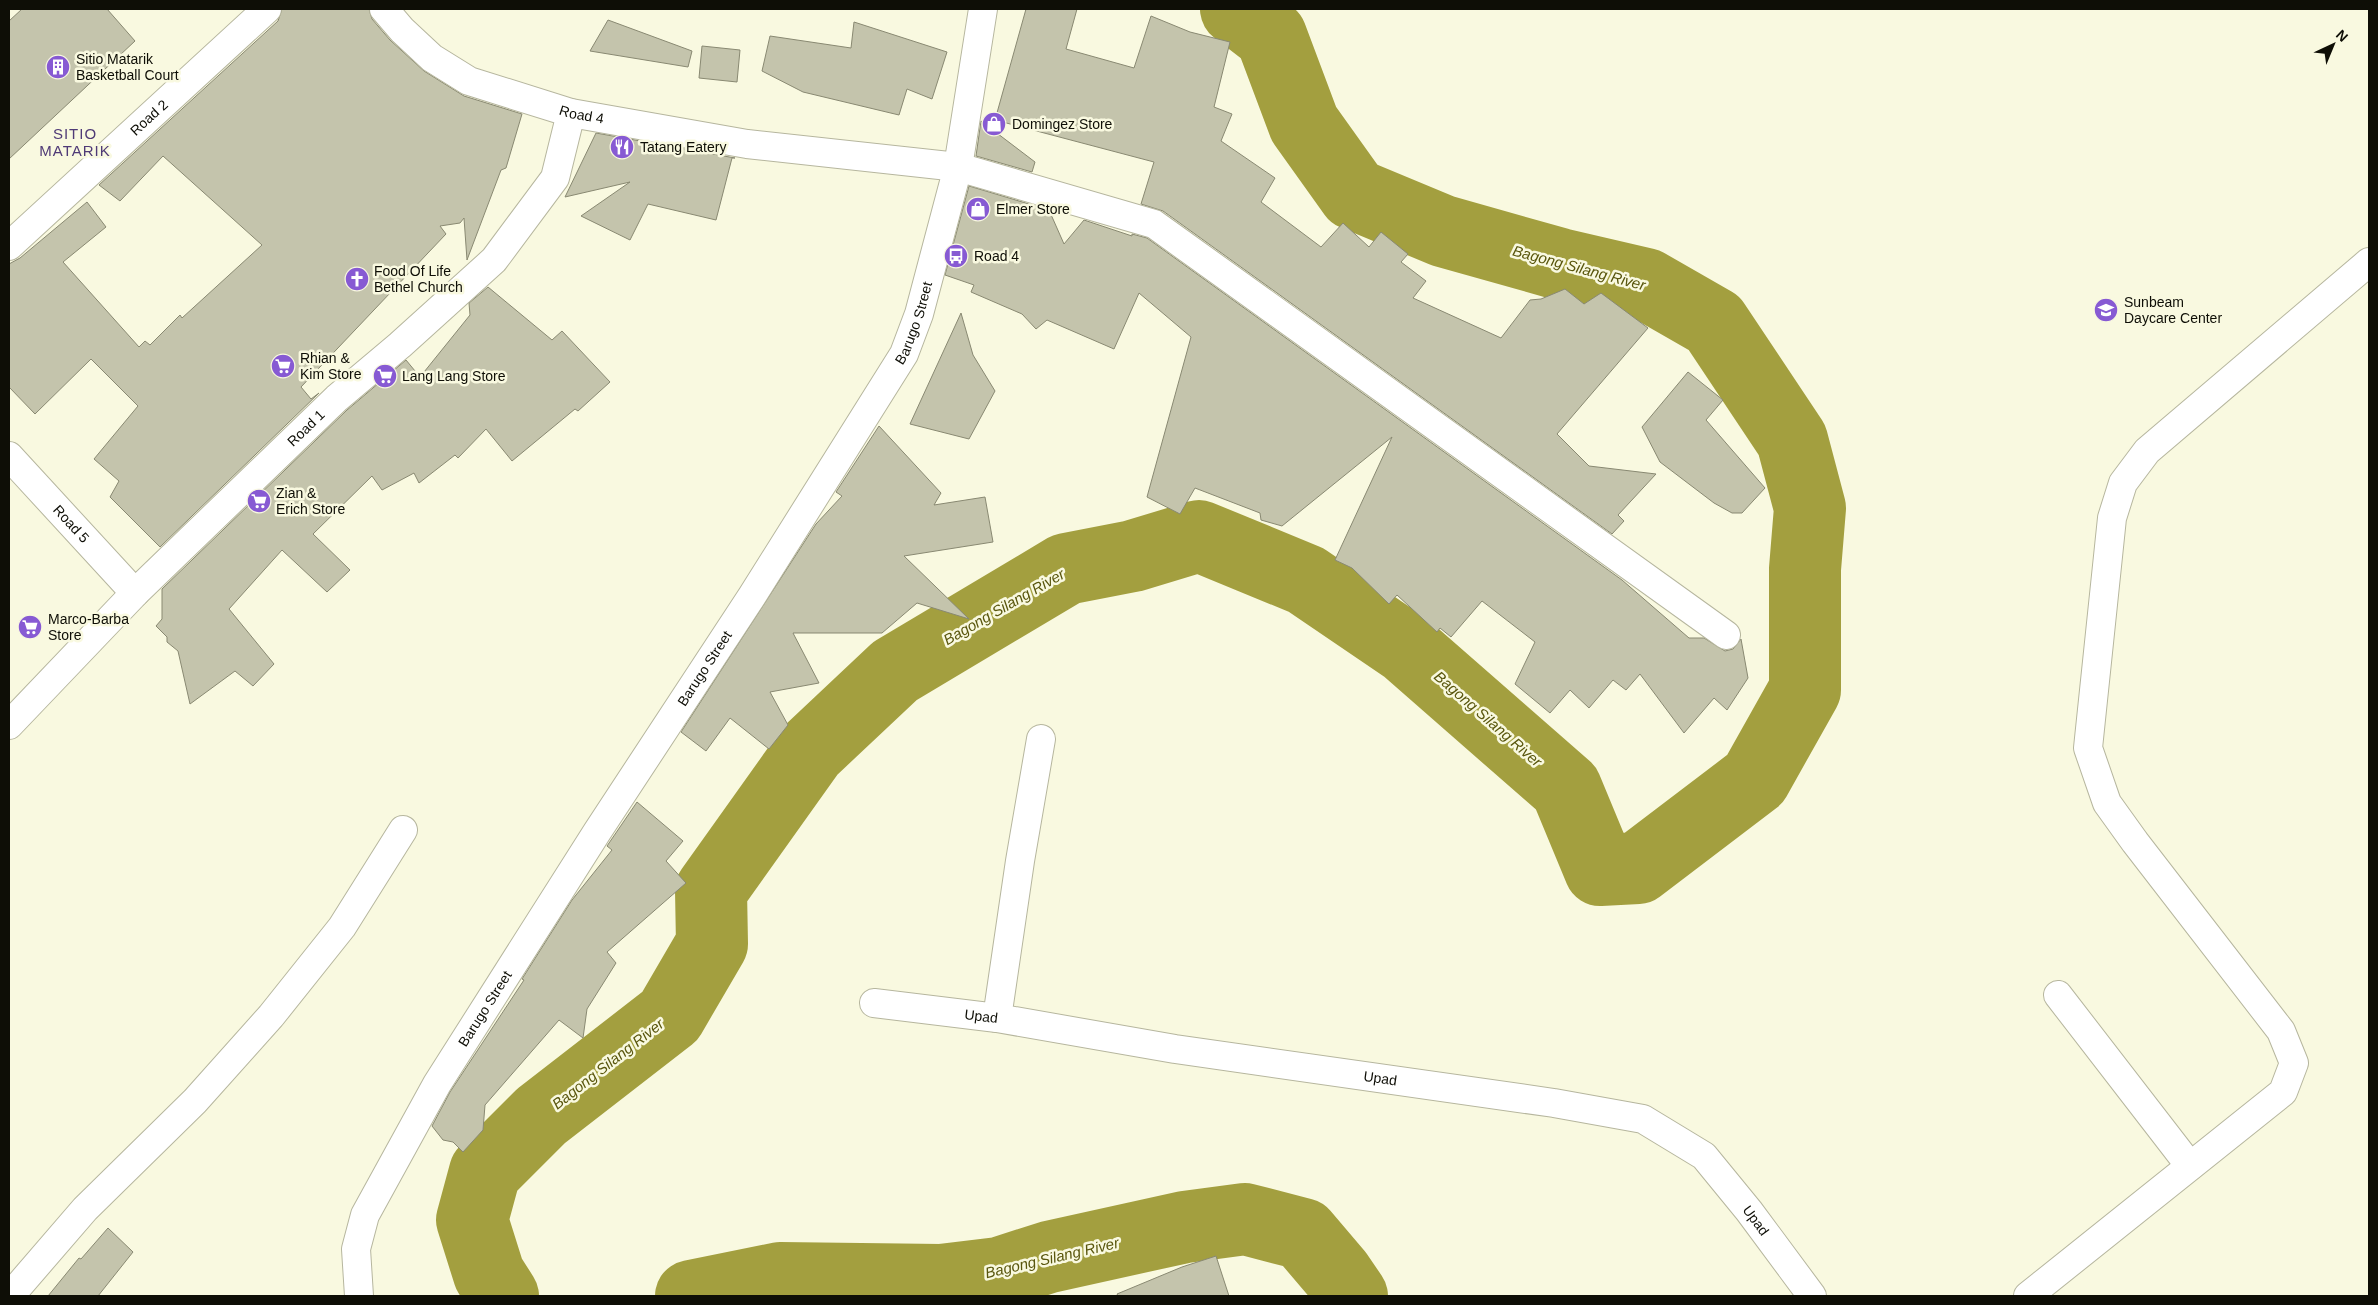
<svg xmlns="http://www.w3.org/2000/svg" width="2378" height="1305" viewBox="0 0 2378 1305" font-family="Arial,sans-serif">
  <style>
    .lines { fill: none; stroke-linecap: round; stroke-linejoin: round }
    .river { stroke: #a39f3f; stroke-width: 72 }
    .building { fill: #c4c4ac; stroke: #898972 }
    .street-casing { stroke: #b6b69e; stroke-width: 30 }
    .secondary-casing { stroke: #b6b69e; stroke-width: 30 }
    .street { stroke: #fff; stroke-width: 28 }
    .secondary { stroke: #fff; stroke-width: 28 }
    .labels { text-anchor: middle; stroke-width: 5; stroke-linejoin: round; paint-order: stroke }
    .poi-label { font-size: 14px; fill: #0e0e06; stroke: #f9f9e0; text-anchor: start }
    .street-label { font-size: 14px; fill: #0e0e06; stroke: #f9f9e0 }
    .neighbourhood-label { font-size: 15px; letter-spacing: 1px; fill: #4f3a76; stroke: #f9f9e0 }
    .water-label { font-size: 15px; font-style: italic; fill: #59560d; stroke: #f9f9e0 }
  </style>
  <rect width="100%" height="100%" fill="#f9f9e0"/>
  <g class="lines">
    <g class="river">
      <path d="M 503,1296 L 489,1274 L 472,1220 L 485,1172 L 541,1116 L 670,1016 L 712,944 L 711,890 L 810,751 L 895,671 L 1066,569 L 1133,556 L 1199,536 L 1306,580 L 1406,648 L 1566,788 L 1600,870 L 1638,868 L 1755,779 L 1805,690 L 1805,569 L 1810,508 L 1792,440 L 1714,323 L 1646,284 L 1560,264 L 1443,231 L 1354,194 L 1304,124 L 1271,36 L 1236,9"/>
      <path d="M 691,1296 L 780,1278 L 941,1280 L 999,1273 L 1049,1257 L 1185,1227 L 1245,1219 L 1303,1234 L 1337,1274 L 1352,1296"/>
    </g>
  </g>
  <g class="building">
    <path d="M 22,9 L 107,9 L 135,41 L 9,159 L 9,21 Z"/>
    <path d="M 282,9 L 369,9 L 372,19 L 390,40 L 424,71 L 464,96 L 522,114 L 506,168 L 501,170 L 467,260 L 464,218 L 460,223 L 440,226 L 446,234 L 301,387 L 311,399 L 319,393 L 160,547 L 110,497 L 119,481 L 94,459 L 138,406 L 91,359 L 35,414 L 9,387 L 9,264 L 20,258 L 87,202 L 106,227 L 63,262 L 139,347 L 145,341 L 150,345 L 180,315 L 182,318 L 262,245 L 163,156 L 120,201 L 99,185 L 278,21 Z"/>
    <path d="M 1026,9 L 1077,9 L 1066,49 L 1134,68 L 1151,16 L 1190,32 L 1230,42 L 1214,107 L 1232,114 L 1221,141 L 1275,178 L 1261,202 L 1321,247 L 1343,223 L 1369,247 L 1381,232 L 1408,254 L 1401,262 L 1426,281 L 1413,298 L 1501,338 L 1530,300 L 1541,299 L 1565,289 L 1584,304 L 1601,293 L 1648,328 L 1557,434 L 1589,466 L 1656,474 L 1618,515 L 1624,521 L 1612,534 L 1163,211 L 1141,204 L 1154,162 L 995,120 Z"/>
    <path d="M 608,20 L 692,51 L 688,67 L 590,51 Z"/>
    <path d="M 854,22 L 947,52 L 932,99 L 907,89 L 899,115 L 803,92 L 762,71 L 770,36 L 851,48 Z"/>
    <path d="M 702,46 L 740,50 L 737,82 L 699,78 Z"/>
    <path d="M 981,121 L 1035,162 L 1032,172 L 976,156 Z"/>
    <path d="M 596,133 L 735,158 L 732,158 L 716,220 L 648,204 L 630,240 L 581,216 L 630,182 L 565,197 Z"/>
    <path d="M 969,186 L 1049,210 L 1064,244 L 1084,220 L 1132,236 L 1132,234 L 1147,238 L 1622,580 L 1689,638 L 1704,638 L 1725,651 L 1733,649 L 1741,639 L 1748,678 L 1727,710 L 1714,698 L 1684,733 L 1640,674 L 1626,690 L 1613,680 L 1589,708 L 1570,690 L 1550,713 L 1515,684 L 1535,642 L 1482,601 L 1451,637 L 1440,628 L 1437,632 L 1397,595 L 1389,604 L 1352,568 L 1335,560 L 1392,437 L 1282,526 L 1261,520 L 1260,513 L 1195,488 L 1180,514 L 1147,497 L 1191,337 L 1139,293 L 1114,349 L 1047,320 L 1036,329 L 1022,314 L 971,292 L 974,285 L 945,275 Z"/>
    <path d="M 488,287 L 552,340 L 562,331 L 610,382 L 578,411 L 575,409 L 512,461 L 486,429 L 458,458 L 455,455 L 419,483 L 414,473 L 382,490 L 372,476 L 313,534 L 350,570 L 327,592 L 282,550 L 229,609 L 274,664 L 253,686 L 235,671 L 190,704 L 178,651 L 167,642 L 167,637 L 156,626 L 162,619 L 162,589 L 347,410 L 406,360 L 420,377 L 470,315 L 469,303 Z"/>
    <path d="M 961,313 L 973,355 L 995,391 L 969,439 L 910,424 Z"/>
    <path d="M 1688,372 L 1723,400 L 1706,420 L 1765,488 L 1742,513 L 1732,513 L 1714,503 L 1660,462 L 1642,427 Z"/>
    <path d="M 879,426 L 941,493 L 934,505 L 985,497 L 993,542 L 904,556 L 969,619 L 917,603 L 882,633 L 793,633 L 819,683 L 770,692 L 788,725 L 769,749 L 730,718 L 706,751 L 681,732 L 816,524 L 842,496 L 836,492 Z"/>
    <path d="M 637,802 L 683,841 L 666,861 L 686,883 L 607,952 L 616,963 L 587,1009 L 583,1038 L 559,1020 L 485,1105 L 483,1130 L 463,1152 L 453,1142 L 443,1140 L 432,1126 L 450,1092 L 524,980 L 522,979 L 572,900 L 612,850 L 607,846 Z"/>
    <path d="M 108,1228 L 133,1252 L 98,1296 L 48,1296 L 79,1258 L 81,1259 Z"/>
    <path d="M 1216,1256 L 1229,1296 L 1118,1296 L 1117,1294 L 1182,1267 Z"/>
  </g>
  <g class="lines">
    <g class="street-casing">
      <g id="street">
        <path id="s1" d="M 384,9 L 402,30 L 432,58 L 469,81 L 571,113 L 747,144 L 958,167 L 1154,224 L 1726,635"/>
        <path id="s2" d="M 9,246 L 267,9"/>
        <path id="s3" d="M 9,456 L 135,593"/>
        <path id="s4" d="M 9,725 L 135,593 L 337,398 L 400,345 L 494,260 L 555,178 L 571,113"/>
        <path d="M 2058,995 L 2190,1166"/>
        <path id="s5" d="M 874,1003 L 997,1018 L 1175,1049 L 1554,1103 L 1643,1119 L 1704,1156 L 1749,1211 L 1812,1296"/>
        <path d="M 997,1018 L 1020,861 L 1041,739"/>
        <path d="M 10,1296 L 85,1209 L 195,1101 L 271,1016 L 342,927 L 403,830"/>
        <path d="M 2028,1296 L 2283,1092 L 2294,1063 L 2281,1031 L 2135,842 L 2107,803 L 2088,748 L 2112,518 L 2123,483 L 2147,451 L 2369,262"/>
      </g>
    </g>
    <g class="secondary-casing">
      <g id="secondary">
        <path id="s6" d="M 359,1296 L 356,1249 L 365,1215 L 437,1084 L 597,832 L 752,596 L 904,354 L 919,314 L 958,167 L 983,9"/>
      </g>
    </g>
    <use href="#street" class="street"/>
    <use href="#secondary" class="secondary"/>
  </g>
  <defs>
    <g id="building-disc" transform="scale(1.25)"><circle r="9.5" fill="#875ad3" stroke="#f9f9e0"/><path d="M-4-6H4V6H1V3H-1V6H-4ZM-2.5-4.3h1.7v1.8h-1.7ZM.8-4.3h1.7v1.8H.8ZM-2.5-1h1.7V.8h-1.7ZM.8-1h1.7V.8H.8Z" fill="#fff"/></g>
    <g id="shop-disc" transform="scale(1.25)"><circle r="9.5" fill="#875ad3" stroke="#f9f9e0"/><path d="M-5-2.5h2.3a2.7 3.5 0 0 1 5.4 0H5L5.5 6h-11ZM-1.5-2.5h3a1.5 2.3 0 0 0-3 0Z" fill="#fff"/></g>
    <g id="restaurant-disc" transform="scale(1.25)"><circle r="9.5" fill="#875ad3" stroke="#f9f9e0"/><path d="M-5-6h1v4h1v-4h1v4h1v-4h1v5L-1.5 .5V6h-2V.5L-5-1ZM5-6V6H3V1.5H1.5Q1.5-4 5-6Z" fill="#fff"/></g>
    <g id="bus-disc" transform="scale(1.25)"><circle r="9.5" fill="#875ad3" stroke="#f9f9e0"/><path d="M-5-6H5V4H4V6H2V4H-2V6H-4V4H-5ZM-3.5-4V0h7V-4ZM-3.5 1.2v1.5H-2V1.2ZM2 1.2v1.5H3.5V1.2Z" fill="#fff"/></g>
    <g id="church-disc" transform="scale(1.25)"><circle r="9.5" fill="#875ad3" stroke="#f9f9e0"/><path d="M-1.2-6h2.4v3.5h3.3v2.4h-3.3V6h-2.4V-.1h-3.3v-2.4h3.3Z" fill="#fff"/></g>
    <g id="school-disc" transform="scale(1.25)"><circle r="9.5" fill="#875ad3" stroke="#f9f9e0"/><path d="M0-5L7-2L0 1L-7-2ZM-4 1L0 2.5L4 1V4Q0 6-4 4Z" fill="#fff"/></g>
    <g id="supermarket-disc" transform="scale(1.25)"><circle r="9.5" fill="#875ad3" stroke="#f9f9e0"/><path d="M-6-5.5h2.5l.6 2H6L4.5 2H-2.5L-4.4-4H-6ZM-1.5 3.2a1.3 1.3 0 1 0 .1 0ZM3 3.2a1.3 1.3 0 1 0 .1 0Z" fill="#fff"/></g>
  </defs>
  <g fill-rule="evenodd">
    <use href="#building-disc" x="58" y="67"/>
    <use href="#shop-disc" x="994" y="124"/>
    <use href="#restaurant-disc" x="622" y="147"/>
    <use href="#shop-disc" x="978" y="209"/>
    <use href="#bus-disc" x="956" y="256"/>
    <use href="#church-disc" x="357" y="279"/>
    <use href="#school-disc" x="2106" y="310"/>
    <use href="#supermarket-disc" x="283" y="366"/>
    <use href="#supermarket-disc" x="385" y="376"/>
    <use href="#supermarket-disc" x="259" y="501"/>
    <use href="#supermarket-disc" x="30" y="627"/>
  </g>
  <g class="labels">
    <g class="poi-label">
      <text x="76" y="64">Sitio Matarik<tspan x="76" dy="16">Basketball Court</tspan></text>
      <text x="1012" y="129">Domingez Store</text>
      <text x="640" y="152">Tatang Eatery</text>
      <text x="996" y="214">Elmer Store</text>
      <text x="974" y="261">Road 4</text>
      <text x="374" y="276">Food Of Life<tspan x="374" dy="16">Bethel Church</tspan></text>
      <text x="2124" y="307">Sunbeam<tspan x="2124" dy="16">Daycare Center</tspan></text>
      <text x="300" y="363">Rhian &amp;<tspan x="300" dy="16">Kim Store</tspan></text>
      <text x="402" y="381">Lang Lang Store</text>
      <text x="276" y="498">Zian &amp;<tspan x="276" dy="16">Erich Store</tspan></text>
      <text x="48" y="624">Marco-Barba<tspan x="48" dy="16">Store</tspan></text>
    </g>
    <g class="street-label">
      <text dy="5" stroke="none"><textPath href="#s1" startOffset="230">Road 4</textPath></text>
      <text dy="5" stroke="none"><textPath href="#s2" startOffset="190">Road 2</textPath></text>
      <text dy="5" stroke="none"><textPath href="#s6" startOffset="1131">Barugo Street</textPath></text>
      <text dy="5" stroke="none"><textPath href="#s4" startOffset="420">Road 1</textPath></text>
      <text dy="5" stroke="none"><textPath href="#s3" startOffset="92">Road 5</textPath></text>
      <text dy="5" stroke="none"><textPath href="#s6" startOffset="726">Barugo Street</textPath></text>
      <text dy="5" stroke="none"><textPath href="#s6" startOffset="321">Barugo Street</textPath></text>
      <text dy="5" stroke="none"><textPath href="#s5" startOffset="108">Upad</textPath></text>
      <text dy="5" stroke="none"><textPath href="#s5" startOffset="512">Upad</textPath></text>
      <text dy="5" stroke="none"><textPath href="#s5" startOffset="932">Upad</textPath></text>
    </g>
    <g class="neighbourhood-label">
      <text x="75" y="139">SITIO<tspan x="75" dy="17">MATARIK</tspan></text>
    </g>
    <g class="water-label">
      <text transform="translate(1579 268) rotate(15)" y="5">Bagong Silang River</text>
      <text transform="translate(1004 607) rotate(-30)" y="5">Bagong Silang River</text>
      <text transform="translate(1488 719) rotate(41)" y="5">Bagong Silang River</text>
      <text transform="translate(608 1064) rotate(-38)" y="5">Bagong Silang River</text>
      <text transform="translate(1052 1258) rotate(-13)" y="5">Bagong Silang River</text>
    </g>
  </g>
  <rect width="2378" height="1305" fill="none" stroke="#0e0e06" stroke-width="20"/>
  <g transform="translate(2333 45) rotate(44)" stroke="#f9f9e0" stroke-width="4" paint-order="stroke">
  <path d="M0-4L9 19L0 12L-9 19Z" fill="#0e0e06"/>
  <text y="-8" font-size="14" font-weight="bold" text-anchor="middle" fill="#0e0e06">N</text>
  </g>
</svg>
